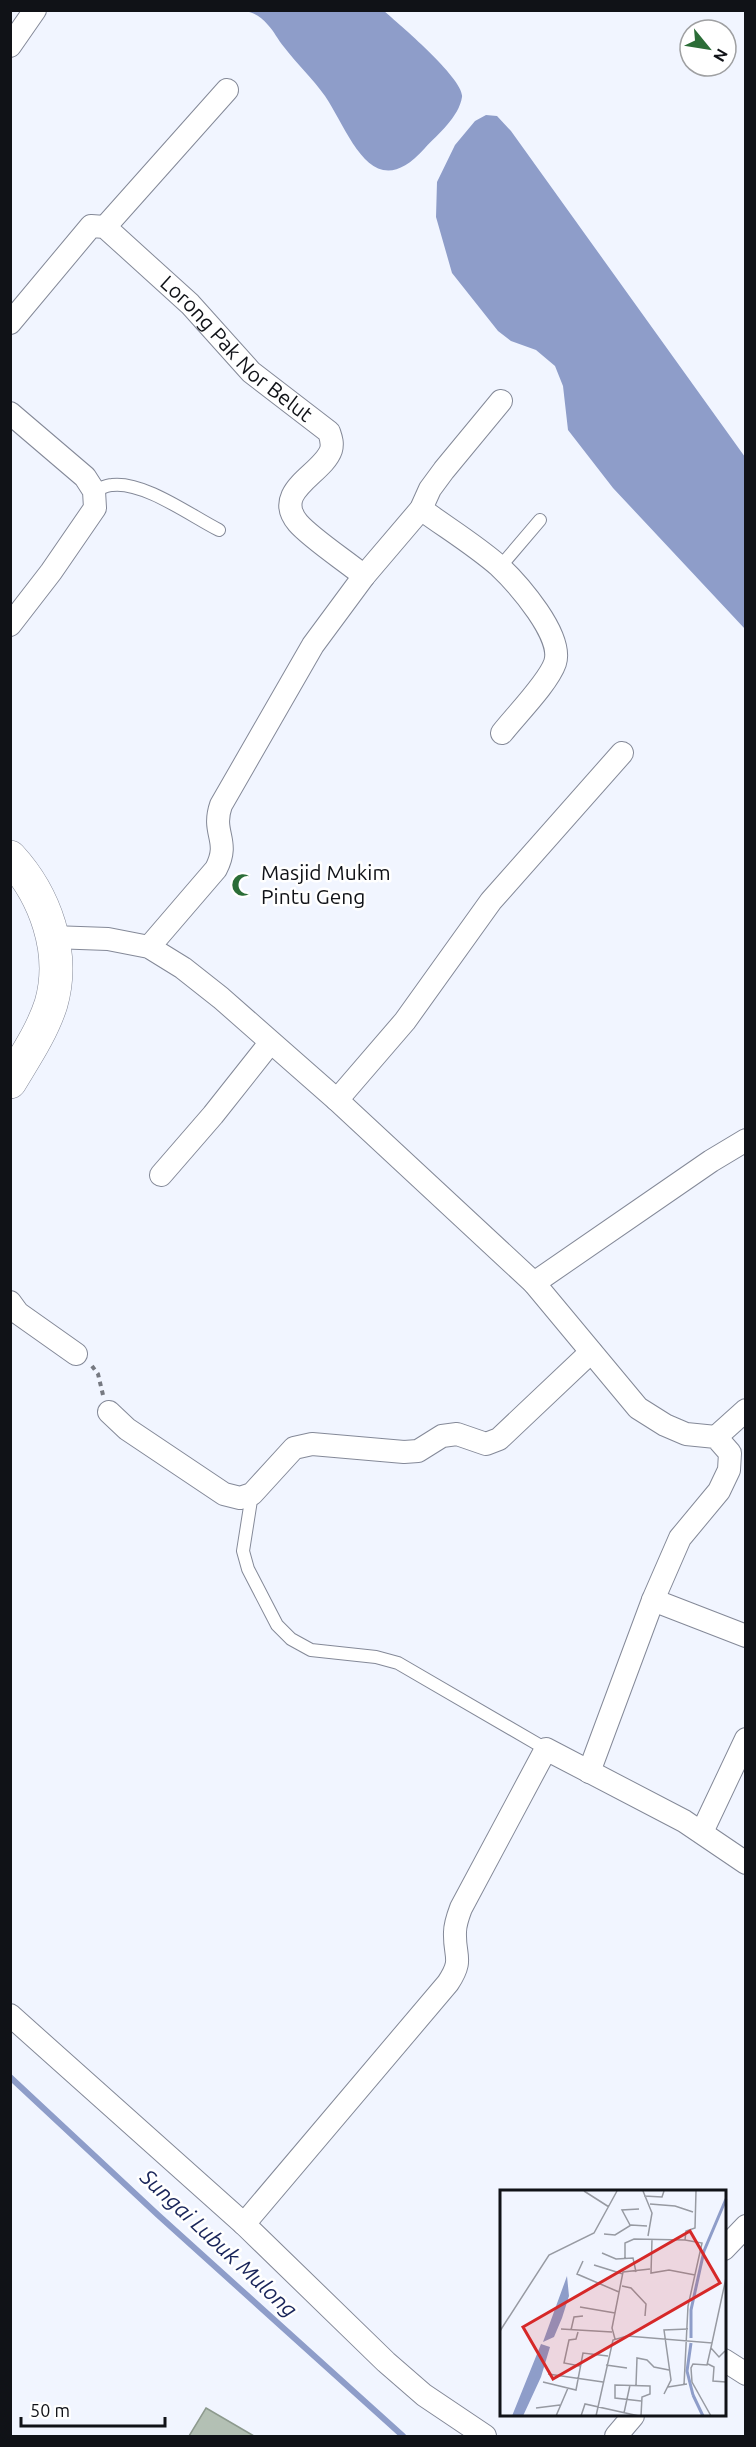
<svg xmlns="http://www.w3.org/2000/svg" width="756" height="2447" viewBox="0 0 756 2447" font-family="Ubuntu,sans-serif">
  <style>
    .water { fill: #8e9dc9 }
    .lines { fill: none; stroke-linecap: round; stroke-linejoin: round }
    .stream { stroke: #8e9dc9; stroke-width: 6 }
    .building { fill: #b3c0b4; stroke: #8d9a8e; stroke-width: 1.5 }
    .service-casing { stroke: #848998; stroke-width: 14 }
    .minor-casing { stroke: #848998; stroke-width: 24 }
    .secondary-casing { stroke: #848998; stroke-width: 34 }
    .path { stroke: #767981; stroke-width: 4; stroke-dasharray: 4.5 4.5; stroke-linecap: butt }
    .service { stroke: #fff; stroke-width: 12 }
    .minor { stroke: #fff; stroke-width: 22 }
    .secondary { stroke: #fff; stroke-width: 33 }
    .labels { text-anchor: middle; stroke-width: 5; stroke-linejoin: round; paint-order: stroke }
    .street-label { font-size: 21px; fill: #101217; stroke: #fff }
    .poi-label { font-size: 21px; fill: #101217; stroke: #fff; text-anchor: start }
    .water-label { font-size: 22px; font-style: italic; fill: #19255a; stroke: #fff }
    .inset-river { fill: none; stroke: #8e9dc9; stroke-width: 3 }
    .inset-road { fill: none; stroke: #979aa2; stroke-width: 1.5 }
    .view { fill: #d62828; fill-opacity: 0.15; stroke: #d62828; stroke-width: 3 }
    .inset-edge { fill: none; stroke: #101217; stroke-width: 3 }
  </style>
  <rect width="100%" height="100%" fill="#f1f5ff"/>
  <g class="water">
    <path d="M 245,11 L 384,11 C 399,24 465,80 462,97 C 459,117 438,134 425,148 C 372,208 350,133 325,96 C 313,79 297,64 284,47 C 278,40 274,31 268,25 C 261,17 255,13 245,11 Z"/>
    <path d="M 486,115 L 497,116 L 511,131 L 745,457 L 745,629 L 613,488 L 568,430 L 563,386 L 555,366 L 536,350 L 511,341 L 498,331 L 452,273 L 436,217 L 437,182 L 455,145 L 475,121 Z"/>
  </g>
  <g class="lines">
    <path class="stream" d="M 10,2077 L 158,2215 L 403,2436"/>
  </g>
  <path class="building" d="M 206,2408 L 254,2436 L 189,2436 Z"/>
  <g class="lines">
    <g class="service-casing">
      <g id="service">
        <path d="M 94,491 C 100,489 106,485 112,485 C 144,481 191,516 219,530"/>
        <path d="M 500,567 L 540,520"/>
        <path d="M 252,1494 L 243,1551 L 248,1569 L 277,1625 L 291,1639 L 311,1650 L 376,1657 L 398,1663 L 546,1749"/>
      </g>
    </g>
    <g class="minor-casing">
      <g id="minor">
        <path d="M 10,46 L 35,10"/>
        <path d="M 105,227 L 227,90"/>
        <path id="s1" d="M 10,323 L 91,226 L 105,227 L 190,304 L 251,372 L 329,432 C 331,438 333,443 331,450 C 323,474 271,491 298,523 C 312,539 346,561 364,576"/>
        <path d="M 10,413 L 85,477 L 94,491 L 95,508 L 51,572 L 10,625"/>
        <path d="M 421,509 C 447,528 475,545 499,566 C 518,584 564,636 555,663 C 548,683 516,715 502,733"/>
        <path d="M 52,937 L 108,939 L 149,947 L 183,968 L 221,998 L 337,1100 L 534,1283 L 638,1408 L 665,1425 L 686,1434 L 716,1437 L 730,1453 L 729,1470 L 719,1491 L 680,1538 L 653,1600 L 589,1772"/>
        <path d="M 149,947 L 216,869 C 231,840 211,834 221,805 L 313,645 L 364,576 L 421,509 L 430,489 L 444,470 L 501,401"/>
        <path d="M 337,1100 L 405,1021 L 491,901 L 622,753"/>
        <path d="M 161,1175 L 213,1115 L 270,1043"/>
        <path d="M 534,1283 L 711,1161 L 746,1140"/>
        <path d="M 10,1302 L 18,1313 L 76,1354"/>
        <path d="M 109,1412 L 127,1429 L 224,1494 L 240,1498 L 252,1494 L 294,1448 L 312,1444 L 404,1452 L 418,1451 L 442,1436 L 457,1434 L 486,1444 L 499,1439 L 591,1352"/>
        <path d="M 716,1437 L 746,1410"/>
        <path d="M 653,1600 L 746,1636"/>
        <path d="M 702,1832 L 746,1739"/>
        <path d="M 10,2015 L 244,2224 L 386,2362 L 424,2395 L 485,2436"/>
        <path d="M 244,2224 L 448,1983 C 464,1959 454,1957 455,1932 C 455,1924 458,1916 461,1908 L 546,1749 L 684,1821 L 746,1863"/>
        <path d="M 724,2249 L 746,2226"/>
        <path d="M 724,2360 L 746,2374"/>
        <path d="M 616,2436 L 633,2416"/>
      </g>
    </g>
    <g class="secondary-casing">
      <path id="secondary" d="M 10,857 C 45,895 66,952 51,1004 C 42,1032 25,1057 10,1082"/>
    </g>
    <path class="path" d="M 92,1366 L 98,1374 L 103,1395"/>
    <use href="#service" class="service"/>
    <use href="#minor" class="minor"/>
    <use href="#secondary" class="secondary"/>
  </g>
  <defs>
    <g id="mosque-bare" transform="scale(1.8)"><path d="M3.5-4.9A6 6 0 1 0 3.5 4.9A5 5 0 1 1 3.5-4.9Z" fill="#2b6d37" stroke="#fff" stroke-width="2.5" paint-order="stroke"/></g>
  </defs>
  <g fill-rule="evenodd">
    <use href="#mosque-bare" x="243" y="885"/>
  </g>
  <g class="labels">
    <g class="street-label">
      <text dy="7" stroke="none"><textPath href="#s1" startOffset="320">Lorong Pak Nor Belut</textPath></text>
    </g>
    <g class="poi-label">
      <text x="261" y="880">Masjid Mukim<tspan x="261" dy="24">Pintu Geng</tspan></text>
    </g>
    <g class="water-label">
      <text transform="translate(219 2243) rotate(43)" y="8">Sungai Lubuk Mulong</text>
    </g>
  </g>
  <g transform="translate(500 2190)">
    <rect width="226" height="226" fill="#f1f5ff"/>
    <path d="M 67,86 L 69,106 L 62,128 L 54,147 L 43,152 ZM 41,154 L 50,157 L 41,187 L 23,226 L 12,226 Z" fill="#8e9dc9"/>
    <path class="inset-river" d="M 191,148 L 191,120 L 204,61 L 226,9M 191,153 L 187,181 L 193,205M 193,205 L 203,226"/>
    <path class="inset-road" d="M 84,1 L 109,17M 143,1 L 152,23 L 148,46M 144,6 L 162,7 L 164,1M 150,14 L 175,16 L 193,22M 130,35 L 122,20 L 139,19M 104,44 L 115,45 L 131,35 L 147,36M 152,49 L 151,83 L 169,80 L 195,85M 102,63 L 116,69 L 133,68 L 136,82M 125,68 L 125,53 L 134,49 L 185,50 L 186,41 L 195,38 L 196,1M 83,71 L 77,84 L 119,102M 94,75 L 123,84M 122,96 L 131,98 L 146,114 L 145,126M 80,117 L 115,123M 61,139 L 112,142M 71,140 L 74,127 L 83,126M 0,141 L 49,65 L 94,43 L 117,1M 78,142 L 76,149 L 69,150 L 64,173 L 80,176M 115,149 L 112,138 L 123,82 L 150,79M 211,158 L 219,167 L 225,161M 208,174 L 214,177 L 213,191 L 226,192M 106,175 L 127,178M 48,184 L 103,192M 43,192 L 76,200 L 83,163 L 108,166M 136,195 L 137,168 L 147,170 L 154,177 L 169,180M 184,195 L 188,116 L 202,53 L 185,50M 168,197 L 187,194M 164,204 L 171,190 L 164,140 L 188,139M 36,218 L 60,215M 124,223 L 130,195M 56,226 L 68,198M 81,226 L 85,214 L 139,226M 96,226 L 113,150 L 127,146 L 212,153 L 226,88M 141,226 L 142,207 L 150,204 L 150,196 L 115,195 L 115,208 L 141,211M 211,226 L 192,192 L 191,178 L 193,174 L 207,175 L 212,153"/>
    <path class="view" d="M 190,41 L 220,93 L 53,189 L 23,137 Z"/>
    <rect width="226" height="226" class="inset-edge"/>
  </g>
  <rect width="756" height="2447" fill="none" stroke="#101217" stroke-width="24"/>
  <g transform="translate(708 48) rotate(120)"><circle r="28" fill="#ffffff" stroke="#9fa0a2" stroke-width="1.5"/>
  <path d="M0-4.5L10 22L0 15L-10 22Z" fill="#2b6d37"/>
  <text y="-9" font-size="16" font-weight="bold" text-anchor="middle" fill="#101217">N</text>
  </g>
  <path d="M21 2417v9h144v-9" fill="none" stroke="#101217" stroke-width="3"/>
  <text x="30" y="2417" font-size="18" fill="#101217" stroke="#ffffff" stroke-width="4.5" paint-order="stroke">50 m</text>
</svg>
